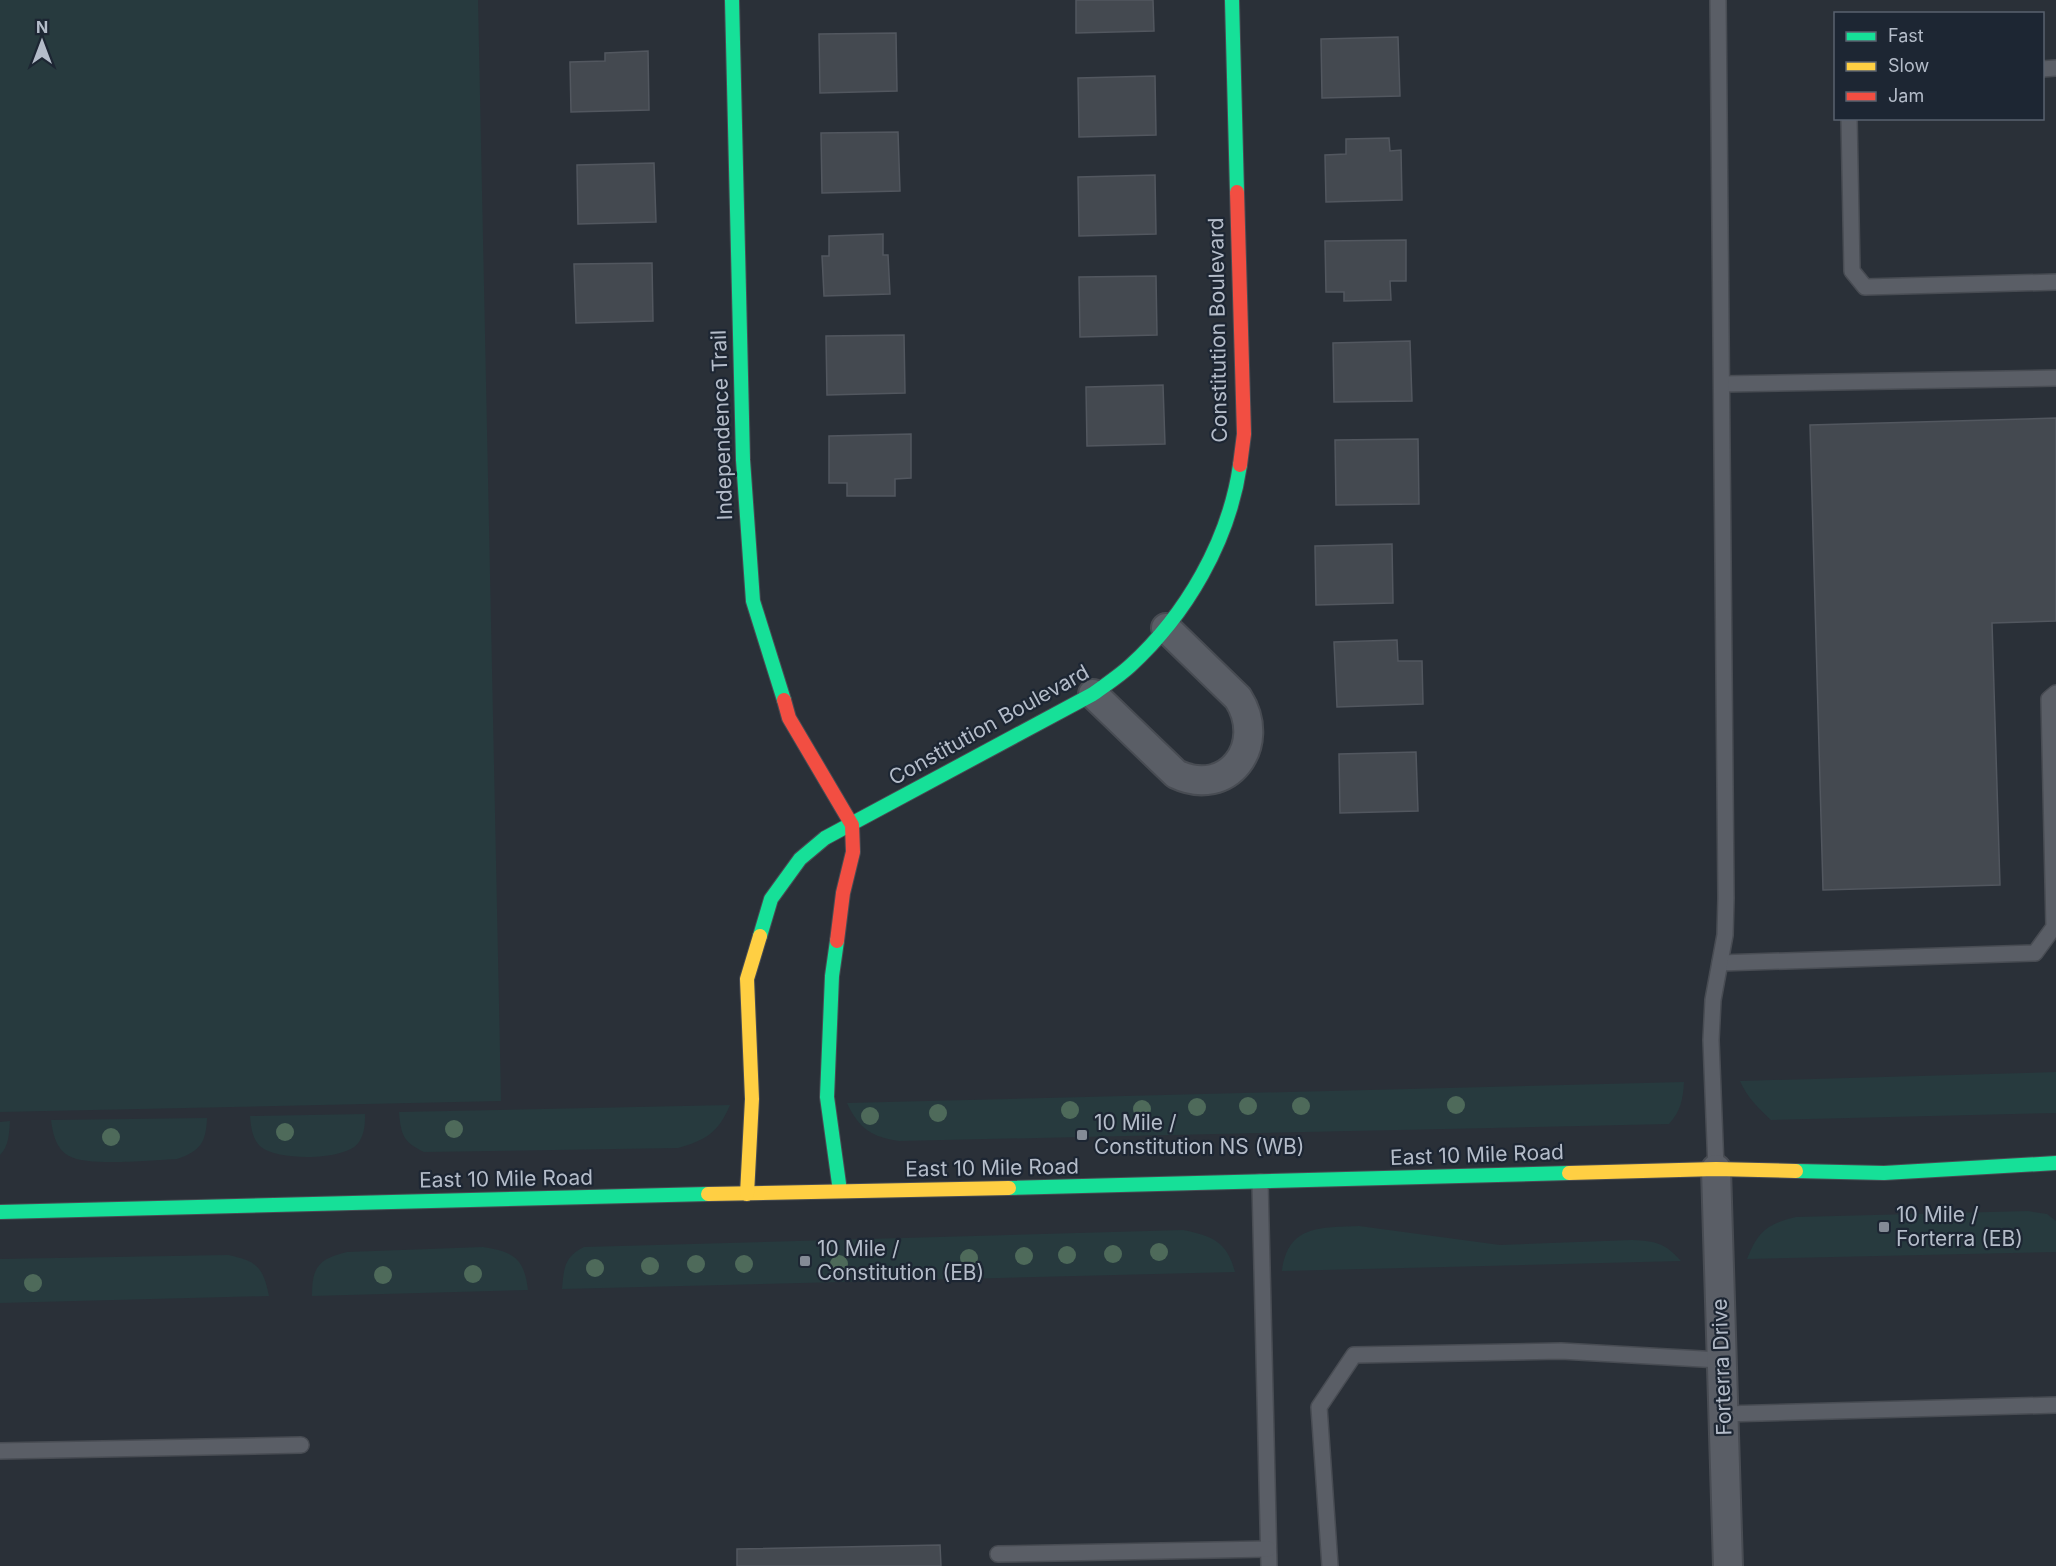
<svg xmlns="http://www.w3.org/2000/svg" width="2056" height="1566" viewBox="0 0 2056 1566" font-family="Inter,sans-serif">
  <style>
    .green { fill: #273a3e }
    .building { fill: #444950; stroke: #52575f; stroke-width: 1.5 }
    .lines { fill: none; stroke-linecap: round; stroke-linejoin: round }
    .lane-casing { stroke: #484c53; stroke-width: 18 }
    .street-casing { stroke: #484c53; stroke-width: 32 }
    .fast-casing { stroke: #484c53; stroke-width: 16 }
    .slow-casing { stroke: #484c53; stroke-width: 16 }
    .jam-casing { stroke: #484c53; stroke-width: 16 }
    .lane { stroke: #5a5e66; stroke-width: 15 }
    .street { stroke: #5a5e66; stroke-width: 28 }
    .fast { stroke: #16e098; stroke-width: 14 }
    .slow { stroke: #ffcf43; stroke-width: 14 }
    .jam { stroke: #f24e42; stroke-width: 14 }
    .tree { fill: #4e6a5a }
    .poi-dot { fill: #848b96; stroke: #1d2633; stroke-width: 2 }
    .labels { text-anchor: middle; stroke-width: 4.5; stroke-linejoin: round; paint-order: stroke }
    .street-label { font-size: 21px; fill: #b4bcc9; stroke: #1d2633 }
    .poi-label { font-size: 21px; fill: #b4bcc9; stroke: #1d2633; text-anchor: start }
  </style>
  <rect width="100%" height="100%" fill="#2a3038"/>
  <g class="green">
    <path d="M 0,0 L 478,0 L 501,1101 L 0,1112 Z"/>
    <path d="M 2056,1072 L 2056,1113 L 1771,1120 C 1758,1108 1747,1097 1740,1081 Z"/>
    <path d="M 1684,1082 C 1683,1098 1681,1111 1669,1124 L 899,1141 C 872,1137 859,1129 847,1103 Z"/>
    <path d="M 730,1105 C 718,1133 706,1140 678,1148 L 424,1152 C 403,1142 401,1135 399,1112 Z"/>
    <path d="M 365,1114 C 365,1123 365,1133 359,1142 C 347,1161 278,1161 261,1147 C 252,1139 251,1127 250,1116 Z"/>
    <path d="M 207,1118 C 206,1142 201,1151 177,1159 C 153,1160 88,1167 69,1156 C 56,1149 53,1134 51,1120 Z"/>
    <path d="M 10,1121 C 9,1134 9,1146 0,1155 L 0,1122 Z"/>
    <path d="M 2028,1211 L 2047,1214 L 2056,1221 L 2056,1252 L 1747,1259 C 1758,1231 1767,1224 1796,1217 Z"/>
    <path d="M 1359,1226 L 1500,1245 L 1632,1240 C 1656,1241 1665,1243 1681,1261 L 1282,1271 C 1288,1224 1321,1228 1359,1226 Z"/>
    <path d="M 1183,1230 C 1212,1236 1227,1241 1235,1272 L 562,1289 C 564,1268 564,1257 584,1247 Z"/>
    <path d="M 483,1247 C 514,1252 524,1258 528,1290 L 312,1296 C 312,1266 319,1259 347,1252 Z"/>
    <path d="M 228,1255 C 257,1261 263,1267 269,1296 L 0,1303 L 0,1259 Z"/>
  </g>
  <g class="building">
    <path d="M 1076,0 L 1153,0 L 1154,31 L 1076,33 Z"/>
    <path d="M 896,33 L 897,91 L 820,93 L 819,34 Z"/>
    <path d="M 1398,37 L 1400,96 L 1322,98 L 1321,39 Z"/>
    <path d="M 648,51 L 649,110 L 571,112 L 570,62 L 605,61 L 605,53 Z"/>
    <path d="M 1155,76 L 1156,135 L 1079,137 L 1078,78 Z"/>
    <path d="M 898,132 L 900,191 L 822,193 L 821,133 Z"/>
    <path d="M 1389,138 L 1390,151 L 1401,150 L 1402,200 L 1326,202 L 1325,155 L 1346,154 L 1346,139 Z"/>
    <path d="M 654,163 L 656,222 L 578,224 L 577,165 Z"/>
    <path d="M 1155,175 L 1156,234 L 1079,236 L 1078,177 Z"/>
    <path d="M 883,234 L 883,255 L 888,255 L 890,294 L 824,296 L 822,256 L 829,256 L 829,236 Z"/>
    <path d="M 1406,240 L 1406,281 L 1390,281 L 1391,300 L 1344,301 L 1344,292 L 1326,292 L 1325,241 Z"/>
    <path d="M 652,263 L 653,321 L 576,323 L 574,264 Z"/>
    <path d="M 1156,276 L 1157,335 L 1080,337 L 1079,277 Z"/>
    <path d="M 904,335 L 905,393 L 827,395 L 826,336 Z"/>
    <path d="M 1410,341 L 1412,401 L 1334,402 L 1333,343 Z"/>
    <path d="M 1163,385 L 1165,444 L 1087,446 L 1086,387 Z"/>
    <path d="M 2056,418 L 2056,621 L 1992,623 L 2000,885 L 1823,890 L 1810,425 Z"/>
    <path d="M 911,434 L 911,478 L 895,479 L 895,496 L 847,496 L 847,483 L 829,483 L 829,436 Z"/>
    <path d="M 1418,439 L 1419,504 L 1336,505 L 1335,440 Z"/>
    <path d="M 1392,544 L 1393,603 L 1316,605 L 1315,546 Z"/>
    <path d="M 1397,640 L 1398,661 L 1422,661 L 1423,704 L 1337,707 L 1334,642 Z"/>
    <path d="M 1416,752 L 1418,811 L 1340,813 L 1339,754 Z"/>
    <path d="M 940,1545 L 941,1566 L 737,1566 L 737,1549 Z"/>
  </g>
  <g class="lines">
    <g class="lane-casing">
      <g id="lane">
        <path d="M 2042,69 L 2056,68"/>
        <path d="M 1849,118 L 1852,271 L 1865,287 L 2056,282"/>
        <path d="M 1722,384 L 2056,378"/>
        <path d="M 1720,963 L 2035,953 L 2054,927 L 2049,699 L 2056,693"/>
        <path d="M 1716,1169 L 1711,1040 L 1713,1000 L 1725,935 L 1726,898 L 1718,0"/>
        <path d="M 1260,1182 L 1269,1566"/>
        <path d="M 1724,1414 L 2056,1405"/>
        <path d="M 0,1451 L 301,1445"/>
        <path d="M 998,1554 L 1268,1549"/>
        <path d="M 1330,1566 L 1319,1407 L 1354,1355 L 1561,1351 L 1720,1360"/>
      </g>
    </g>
    <g class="street-casing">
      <g id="street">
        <path d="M 1093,694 L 1176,774 C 1228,799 1268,745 1238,698 L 1166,628"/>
        <path d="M 1716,1169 L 1728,1566"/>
      </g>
    </g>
    <g class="fast-casing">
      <g id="fast">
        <path d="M 732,0 L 743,460 L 753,601 L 784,700"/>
        <path d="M 1232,0 L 1237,192"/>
        <path d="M 760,936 L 771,899 L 800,859 L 825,838 L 1093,694 C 1105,685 1118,677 1130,666 C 1186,615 1229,541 1240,465"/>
        <path d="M 837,941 L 832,976 L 827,1097 L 840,1191"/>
        <path d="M 1796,1171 L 1884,1173 L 2056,1163"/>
        <path d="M 1009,1188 L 1569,1173"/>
        <path d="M 0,1212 L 708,1194"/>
      </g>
    </g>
    <g class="slow-casing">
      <g id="slow">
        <path d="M 1569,1173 L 1716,1169 L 1796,1171"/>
        <path d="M 708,1194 L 1009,1188"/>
        <path d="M 747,1194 L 752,1099 L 747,979 L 760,936"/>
      </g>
    </g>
    <g class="jam-casing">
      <g id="jam">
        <path d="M 1237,192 L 1244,434 L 1240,465"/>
        <path d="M 784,700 L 789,718 L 852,825 L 853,852 L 843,893 L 837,941"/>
      </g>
    </g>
    <use href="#lane" class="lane"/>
    <use href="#street" class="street"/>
    <use href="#fast" class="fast"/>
    <use href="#slow" class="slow"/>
    <use href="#jam" class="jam"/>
  </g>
  <g class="tree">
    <circle cx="1456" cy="1105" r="9"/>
    <circle cx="1248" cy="1106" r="9"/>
    <circle cx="1301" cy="1106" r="9"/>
    <circle cx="1197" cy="1107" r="9"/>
    <circle cx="1142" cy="1109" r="9"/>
    <circle cx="1070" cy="1110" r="9"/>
    <circle cx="938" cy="1113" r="9"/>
    <circle cx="870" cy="1116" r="9"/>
    <circle cx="454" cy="1129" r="9"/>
    <circle cx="285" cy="1132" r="9"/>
    <circle cx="111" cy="1137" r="9"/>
    <circle cx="1159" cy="1252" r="9"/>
    <circle cx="1113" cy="1254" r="9"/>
    <circle cx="1067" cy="1255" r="9"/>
    <circle cx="1024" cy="1256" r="9"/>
    <circle cx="969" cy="1258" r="9"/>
    <circle cx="696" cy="1264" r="9"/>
    <circle cx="744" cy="1264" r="9"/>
    <circle cx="839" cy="1264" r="9"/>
    <circle cx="650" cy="1266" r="9"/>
    <circle cx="595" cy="1268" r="9"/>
    <circle cx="473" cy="1274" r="9"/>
    <circle cx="383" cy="1275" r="9"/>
    <circle cx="33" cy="1283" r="9"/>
  </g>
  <g class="poi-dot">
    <rect x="1076" y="1129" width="12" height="12" rx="3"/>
    <rect x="1878" y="1221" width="12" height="12" rx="3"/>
    <rect x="799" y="1255" width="12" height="12" rx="3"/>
  </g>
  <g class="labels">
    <g class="street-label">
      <text transform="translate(1218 330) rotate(-91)" y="7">Constitution Boulevard</text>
      <text transform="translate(722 425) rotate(-92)" y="7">Independence Trail</text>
      <text transform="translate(989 725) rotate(-29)" y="7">Constitution Boulevard</text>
      <text transform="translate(1477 1155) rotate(-2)" y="7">East 10 Mile Road</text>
      <text transform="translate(992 1168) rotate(-1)" y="7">East 10 Mile Road</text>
      <text transform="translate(506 1179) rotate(-1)" y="7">East 10 Mile Road</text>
      <text transform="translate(1722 1367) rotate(-92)" y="7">Forterra Drive</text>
    </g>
    <g class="poi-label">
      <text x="1094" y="1130">10 Mile /<tspan x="1094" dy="24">Constitution NS (WB)</tspan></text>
      <text x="1896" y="1222">10 Mile /<tspan x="1896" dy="24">Forterra (EB)</tspan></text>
      <text x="817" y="1256">10 Mile /<tspan x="817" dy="24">Constitution (EB)</tspan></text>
    </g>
  </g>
  <rect x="1834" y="12" width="210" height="108" fill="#1d2633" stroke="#59626f" stroke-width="1.5"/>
  <rect x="1846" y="32" width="30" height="9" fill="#16e098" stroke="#59626f" stroke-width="1.5"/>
  <text x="1888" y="42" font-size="18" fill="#b4bcc9">Fast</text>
  <rect x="1846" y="62" width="30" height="9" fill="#ffcf43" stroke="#59626f" stroke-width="1.5"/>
  <text x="1888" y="72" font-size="18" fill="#b4bcc9">Slow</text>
  <rect x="1846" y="92" width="30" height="9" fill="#f24e42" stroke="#59626f" stroke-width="1.5"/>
  <text x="1888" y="102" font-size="18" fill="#b4bcc9">Jam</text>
  <g transform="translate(42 42)" stroke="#1d2633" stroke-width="4.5" paint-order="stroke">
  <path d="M0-4.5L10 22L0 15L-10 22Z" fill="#b4bcc9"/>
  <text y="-9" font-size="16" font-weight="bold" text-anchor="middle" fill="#b4bcc9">N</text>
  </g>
</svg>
